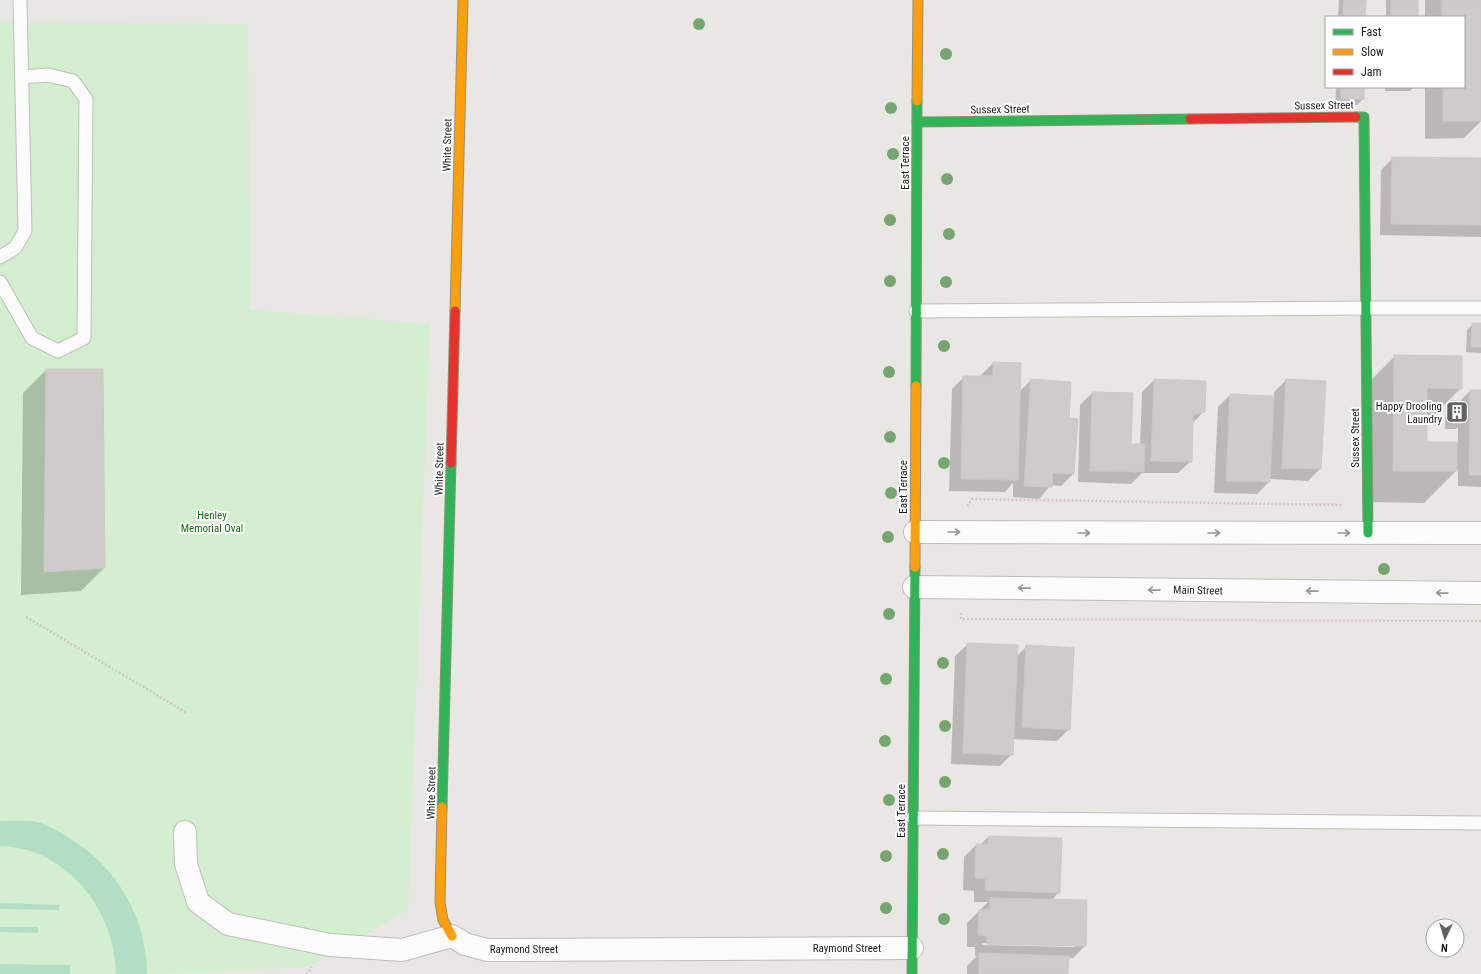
<svg xmlns="http://www.w3.org/2000/svg" width="1481" height="974" viewBox="0 0 1481 974" font-family="'Roboto Condensed',sans-serif">
  <style>
    .park { fill: #d3efd0 }
    .pitch { fill: #b1dec5 }
    .shadow { fill: #0003; fill-rule: evenodd }
    .building { fill: #cecbc9; stroke: #ccc8c5 }
    .lines { fill: none; stroke-linecap: round; stroke-linejoin: round }
    .lane-casing { stroke: #bfbebc; stroke-width: 15 }
    .street-casing { stroke: #bfbebc; stroke-width: 24 }
    .fast-casing { stroke: #92917e; stroke-width: 11 }
    .slow-casing { stroke: #92917e; stroke-width: 11 }
    .jam-casing { stroke: #92917e; stroke-width: 11 }
    .path { stroke: #d4c6c5; stroke-width: 2.5; stroke-dasharray: 2 2; stroke-linecap: butt }
    .lane { stroke: #fcfbfb; stroke-width: 13 }
    .street { stroke: #fcfbfb; stroke-width: 22 }
    .fast { stroke: #30b455; stroke-width: 9 }
    .slow { stroke: #ff9f0a; stroke-width: 9 }
    .jam { stroke: #e5322d; stroke-width: 9 }
    .tree { fill: #75a670 }
    .oneway { stroke: #979696 }
    .labels { text-anchor: middle; stroke-width: 4; stroke-linejoin: round; paint-order: stroke }
    .street-label { font-size: 11px; fill: #1b1b1b; stroke: #fff }
    .poi-label { font-size: 11px; fill: #1b1b1b; stroke: #fff; text-anchor: end }
    .park-label { font-size: 11px; fill: #167012; stroke: #fff }
  </style>
  <rect width="100%" height="100%" fill="#e9e7e4"/>
  <path class="park" d="M 0,22 L 248,24 L 250,310 L 430,324 L 408,910 L 309,967 L 164,974 L 0,974 Z"/>
  <g class="pitch">
    <path d="M 0,821 C 11,821 25,820 37,822 C 48,825 60,832 69,838 C 117,867 147,918 147,974 L 116,974 C 116,911 66,847 0,846 Z"/>
    <path d="M 0,903 L 59,905 L 59,910 L 0,909 Z"/>
    <path d="M 0,927 L 38,927 L 38,933 L 0,932 Z"/>
    <path d="M 0,964 L 70,965 L 70,974 L 0,974 Z"/>
  </g>
  <g class="shadow">
    <path d="M 1339,0 L 1365,0 L 1364,17 L 1338,17 Z"/>
    <rect x="1386" y="0" width="31" height="17"/>
    <path d="M 1425,0 L 1481,0 L 1481,121 L 1464,138 L 1425,139 L 1425,87 L 1464,87 L 1464,17 L 1425,17 Z"/>
    <path d="M 1336,87 L 1363,87 L 1363,99 L 1357,105 L 1335,105 Z"/>
    <path d="M 1385,87 L 1414,87 L 1410,91 L 1385,91 Z"/>
    <path d="M 1393,158 L 1481,159 L 1481,237 L 1380,235 L 1381,170 Z"/>
    <path d="M 1473,324 L 1481,324 L 1481,353 L 1466,352 L 1467,330 Z"/>
    <path d="M 1395,356 L 1461,388 L 1429,420 L 1426,420 L 1426,443 L 1458,443 L 1458,427 L 1456,429 L 1445,429 L 1446,408 L 1452,402 L 1458,403 L 1470,391 L 1481,391 L 1481,487 L 1458,486 L 1458,469 L 1424,503 L 1362,502 L 1363,388 Z"/>
    <path d="M 993,363 L 1019,392 L 1031,380 L 1068,419 L 1073,474 L 1061,486 L 1051,485 L 1039,499 L 1013,497 L 1013,483 L 1005,492 L 949,491 L 952,389 L 964,377 L 981,377 L 981,375 Z"/>
    <path d="M 46,370 L 102,370 L 104,568 L 81,591 L 21,595 L 23,393 Z"/>
    <path d="M 1154,380 L 1204,411 L 1192,424 L 1191,461 L 1178,473 L 1142,473 L 1131,484 L 1078,482 L 1080,405 L 1092,393 L 1130,445 L 1140,445 L 1142,392 Z"/>
    <path d="M 1286,380 L 1320,469 L 1308,481 L 1270,479 L 1269,482 L 1257,494 L 1214,493 L 1218,407 L 1230,395 L 1274,397 L 1274,392 Z"/>
    <path d="M 968,644 L 1016,657 L 1027,646 L 1069,729 L 1057,741 L 1013,739 L 1012,754 L 1000,766 L 951,764 L 955,656 Z"/>
    <path d="M 988,837 L 1059,892 L 1051,901 L 1085,946 L 1073,958 L 1068,958 L 1067,974 L 967,974 L 967,966 L 977,956 L 975,956 L 975,947 L 967,947 L 967,923 L 988,902 L 974,902 L 974,891 L 963,890 L 964,857 L 976,845 L 980,845 ZM 982,943 L 1075,945 L 1075,947 L 982,945 Z"/>
  </g>
  <g class="building">
    <path d="M 1344,0 L 1366,0 L 1365,17 L 1343,17 Z"/>
    <rect x="1391" y="0" width="27" height="17"/>
    <path d="M 1442,0 L 1481,0 L 1481,121 L 1443,121 L 1443,87 L 1464,87 L 1464,17 L 1442,17 Z"/>
    <rect x="1341" y="87" width="23" height="12"/>
    <path d="M 1392,157 L 1481,158 L 1481,225 L 1391,224 Z"/>
    <path d="M 1472,323 L 1481,323 L 1481,347 L 1471,347 Z"/>
    <path d="M 1394,355 L 1462,356 L 1462,389 L 1427,388 L 1427,442 L 1457,442 L 1457,471 L 1393,471 Z"/>
    <path d="M 993,362 L 1021,363 L 1018,480 L 961,479 L 963,376 L 993,376 Z"/>
    <path d="M 46,369 L 103,369 L 105,568 L 44,572 Z"/>
    <path d="M 1031,379 L 1071,382 L 1069,418 L 1078,419 L 1074,474 L 1053,473 L 1052,487 L 1024,486 Z"/>
    <path d="M 1154,379 L 1206,381 L 1205,412 L 1193,415 L 1192,462 L 1151,461 Z"/>
    <path d="M 1286,379 L 1326,381 L 1321,469 L 1282,468 Z"/>
    <path d="M 1470,390 L 1481,390 L 1481,475 L 1469,475 Z"/>
    <path d="M 1092,392 L 1133,393 L 1131,444 L 1145,444 L 1144,472 L 1090,471 Z"/>
    <path d="M 1230,394 L 1274,396 L 1270,482 L 1226,481 Z"/>
    <path d="M 1451,401 L 1463,402 L 1463,423 L 1451,423 Z"/>
    <path d="M 967,643 L 1018,645 L 1013,755 L 963,753 Z"/>
    <path d="M 1026,645 L 1074,648 L 1070,730 L 1022,727 Z"/>
    <path d="M 988,836 L 1062,838 L 1060,893 L 985,890 L 986,879 L 975,878 L 976,844 L 988,844 Z"/>
    <path d="M 990,898 L 1087,900 L 1086,946 L 987,944 L 987,936 L 978,935 L 979,910 L 990,910 Z"/>
    <path d="M 979,953 L 1069,956 L 1068,974 L 979,974 Z"/>
  </g>
  <g class="lines">
    <g class="lane-casing">
      <g id="lane">
        <path d="M 0,257 L 15,248 L 25,231 L 20,0"/>
        <path d="M 0,282 L 32,338 L 58,351 L 84,338 L 86,99 L 73,81 L 48,75 L 22,77"/>
        <path d="M 916,311 L 1366,308 L 1481,308"/>
        <path d="M 913,818 L 1481,823"/>
      </g>
    </g>
    <g class="street-casing">
      <g id="street">
        <path d="M 915,532 L 1481,533"/>
        <path d="M 914,587 L 1481,593"/>
        <path d="M 185,832 L 186,864 L 198,902 L 228,924 L 330,945 L 402,950 L 452,936 L 465,944 L 487,950 L 912,948"/>
      </g>
    </g>
    <g class="fast-casing">
      <g id="fast">
        <path d="M 1356,117 L 1364,117 L 1368,533"/>
        <path d="M 917,122 L 1190,119"/>
        <path d="M 916,386 L 917,101"/>
        <path d="M 442,807 L 451,463"/>
        <path d="M 912,974 L 915,567"/>
      </g>
    </g>
    <g class="slow-casing">
      <g id="slow">
        <path d="M 917,101 L 918,0"/>
        <path d="M 455,311 L 463,0"/>
        <path d="M 915,567 L 916,386"/>
        <path d="M 442,807 L 440,902 L 443,920 L 452,936"/>
      </g>
    </g>
    <g class="jam-casing">
      <g id="jam">
        <path d="M 1190,119 L 1356,117"/>
        <path d="M 451,463 L 455,311"/>
      </g>
    </g>
    <g class="path">
      <path d="M 967,506 L 972,499 L 1342,505"/>
      <path d="M 961,613 L 961,619 L 1481,621"/>
      <path d="M 26,617 L 187,713"/>
      <path d="M 306,974 L 312,967"/>
    </g>
    <use href="#lane" class="lane"/>
    <use href="#street" class="street"/>
    <use href="#fast" class="fast"/>
    <use href="#slow" class="slow"/>
    <use href="#jam" class="jam"/>
  </g>
  <g class="tree">
    <circle cx="699" cy="24" r="6"/>
    <circle cx="946" cy="54" r="6"/>
    <circle cx="891" cy="108" r="6"/>
    <circle cx="893" cy="154" r="6"/>
    <circle cx="947" cy="179" r="6"/>
    <circle cx="890" cy="220" r="6"/>
    <circle cx="949" cy="234" r="6"/>
    <circle cx="890" cy="281" r="6"/>
    <circle cx="946" cy="282" r="6"/>
    <circle cx="944" cy="346" r="6"/>
    <circle cx="889" cy="372" r="6"/>
    <circle cx="890" cy="437" r="6"/>
    <circle cx="944" cy="463" r="6"/>
    <circle cx="891" cy="493" r="6"/>
    <circle cx="888" cy="537" r="6"/>
    <circle cx="1384" cy="569" r="6"/>
    <circle cx="889" cy="614" r="6"/>
    <circle cx="943" cy="663" r="6"/>
    <circle cx="886" cy="679" r="6"/>
    <circle cx="945" cy="726" r="6"/>
    <circle cx="885" cy="741" r="6"/>
    <circle cx="945" cy="782" r="6"/>
    <circle cx="889" cy="800" r="6"/>
    <circle cx="943" cy="854" r="6"/>
    <circle cx="886" cy="856" r="6"/>
    <circle cx="886" cy="908" r="6"/>
    <circle cx="944" cy="919" r="6"/>
  </g>
  <defs><path id="oneway-shaft" d="M-6 0H5M1.5-3L5.5 0L1.5 3" fill="none" stroke-width="1.6" stroke-linecap="round" stroke-linejoin="round"/></defs>
  <g class="oneway">
    <use href="#oneway-shaft" transform="translate(954 532)"/>
    <use href="#oneway-shaft" transform="translate(1084 533)"/>
    <use href="#oneway-shaft" transform="translate(1214 533)"/>
    <use href="#oneway-shaft" transform="translate(1344 533)"/>
    <use href="#oneway-shaft" transform="translate(1024 588) rotate(-179)"/>
    <use href="#oneway-shaft" transform="translate(1154 590) rotate(-179)"/>
    <use href="#oneway-shaft" transform="translate(1312 591) rotate(-179)"/>
    <use href="#oneway-shaft" transform="translate(1442 593) rotate(-179)"/>
  </g>
  <defs>
    <g id="building-square" transform="scale(1.15)"><rect x="-9" y="-9" width="18" height="18" rx="4" fill="#636261" stroke="#fff"/><path d="M-4-6H4V6H1V3H-1V6H-4ZM-2.5-4.3h1.7v1.8h-1.7ZM.8-4.3h1.7v1.8H.8ZM-2.5-1h1.7V.8h-1.7ZM.8-1h1.7V.8H.8Z" fill="#fff"/></g>
  </defs>
  <g fill-rule="evenodd">
    <use href="#building-square" x="1457" y="412"/>
  </g>
  <g class="labels">
    <g class="street-label">
      <text transform="translate(1324 105) rotate(-1)" y="4">Sussex Street</text>
      <text transform="translate(1000 109) rotate(-1)" y="4">Sussex Street</text>
      <text transform="translate(447 145) rotate(-89)" y="4">White Street</text>
      <text transform="translate(905 163) rotate(-90)" y="4">East Terrace</text>
      <text transform="translate(1355 438) rotate(-90)" y="4">Sussex Street</text>
      <text transform="translate(439 469) rotate(-89)" y="4">White Street</text>
      <text transform="translate(903 487) rotate(-90)" y="4">East Terrace</text>
      <text transform="translate(1198 590) rotate(1)" y="4">Main Street</text>
      <text transform="translate(431 793) rotate(-89)" y="4">White Street</text>
      <text transform="translate(901 811) rotate(-90)" y="4">East Terrace</text>
      <text x="847" y="952">Raymond Street</text>
      <text x="524" y="953">Raymond Street</text>
    </g>
    <g class="poi-label">
      <text x="1442" y="410">Happy Drooling<tspan x="1442" dy="13">Laundry</tspan></text>
    </g>
    <g class="park-label">
      <text x="212" y="519">Henley<tspan x="212" dy="13">Memorial Oval</tspan></text>
    </g>
  </g>
  <rect x="1325" y="16" width="140" height="72" fill="#ffffff" stroke="#a4a4a4"/>
  <rect x="1333" y="29" width="20" height="6" fill="#30b455" stroke="#a4a4a4"/>
  <text x="1361" y="36" font-size="12" fill="#1b1b1b">Fast</text>
  <rect x="1333" y="49" width="20" height="6" fill="#ff9f0a" stroke="#a4a4a4"/>
  <text x="1361" y="56" font-size="12" fill="#1b1b1b">Slow</text>
  <rect x="1333" y="69" width="20" height="6" fill="#e5322d" stroke="#a4a4a4"/>
  <text x="1361" y="76" font-size="12" fill="#1b1b1b">Jam</text>
  <g transform="translate(1445 938) rotate(184)"><circle r="19" fill="#ffffff" stroke="#a4a4a4"/>
  <path d="M0-3L7 15L0 10L-7 15Z" fill="#636261"/>
  <text y="-6" font-size="11" font-weight="bold" text-anchor="middle" fill="#1b1b1b">N</text>
  </g>
</svg>
